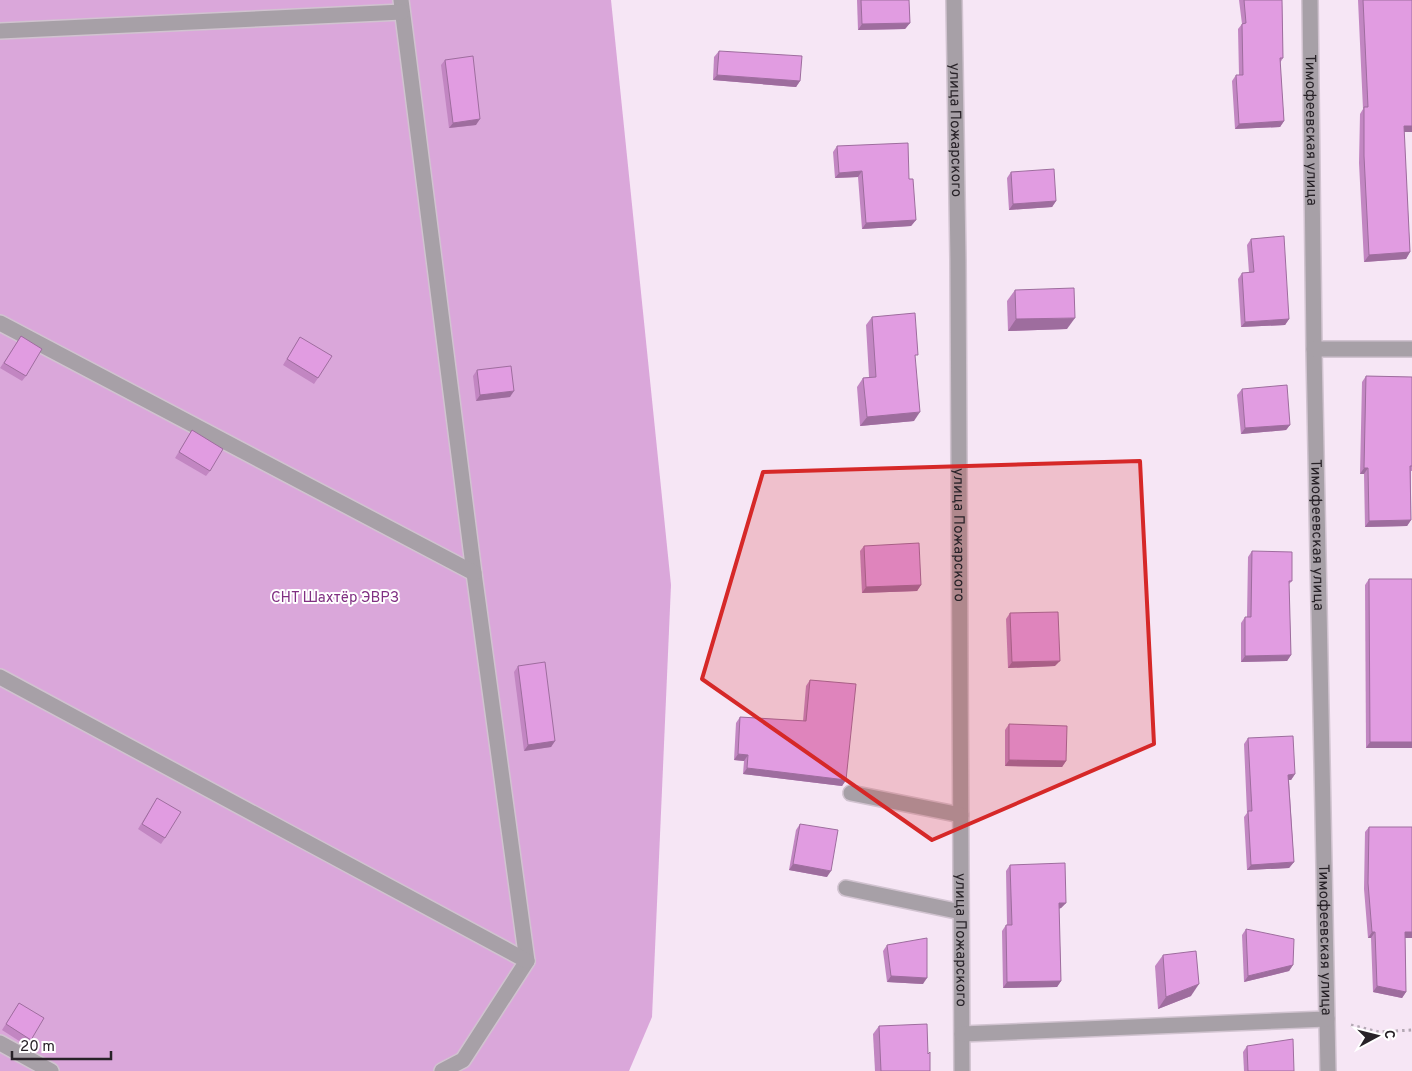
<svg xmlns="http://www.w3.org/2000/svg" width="1412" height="1071" viewBox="0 0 1412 1071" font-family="Overpass,sans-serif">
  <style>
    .green { fill: #daa7da }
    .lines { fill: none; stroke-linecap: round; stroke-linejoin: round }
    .minor-casing { stroke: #d1c3d0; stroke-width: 18 }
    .path { stroke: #b4a8b4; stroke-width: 3; stroke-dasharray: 2.5 4; stroke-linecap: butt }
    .minor { stroke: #a7a0a7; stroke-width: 15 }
    .wall { fill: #c286c2 }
    .shaded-wall { fill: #9e6d9e }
    .building { fill: #e19ce1; stroke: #9e6d9e }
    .marked { fill: #d62828; fill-opacity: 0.2; stroke: #d62828; stroke-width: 4; stroke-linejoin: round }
    .labels { text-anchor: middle; stroke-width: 4; stroke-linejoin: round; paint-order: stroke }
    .street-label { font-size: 15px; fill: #282228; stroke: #fff }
    .park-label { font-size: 15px; fill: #803082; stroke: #fff }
  </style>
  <rect width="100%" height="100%" fill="#f6e6f5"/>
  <path class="green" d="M 0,0 L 611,0 L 671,585 L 652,1017 L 629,1071 L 0,1071 Z"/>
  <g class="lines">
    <g class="minor-casing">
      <g id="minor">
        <path d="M 401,0 L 474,573 L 527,961 L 463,1060 L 442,1071"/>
        <path id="s1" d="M 954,0 L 958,260 L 962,1071"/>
        <path id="s2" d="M 1310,0 L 1314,349 L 1328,1071"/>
        <path d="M 0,31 L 402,12"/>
        <path d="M 0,323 L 474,573"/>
        <path d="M 1314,349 L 1412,349"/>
        <path d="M 0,677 L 527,961"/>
        <path d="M 851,793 L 961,815"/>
        <path d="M 846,888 L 961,912"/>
        <path d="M 962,1034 L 1327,1019"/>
        <path d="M 0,1043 L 51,1071"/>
      </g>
    </g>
    <path class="path" d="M 1351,1025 L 1379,1032 L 1412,1030"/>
    <use href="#minor" class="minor"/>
  </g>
  <g class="wall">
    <path d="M 857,0 L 909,0 L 910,23 L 905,29 L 858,30 Z"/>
    <path d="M 1239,0 L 1282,0 L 1283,58 L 1280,63 L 1284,121 L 1280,127 L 1235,129 L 1232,81 L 1236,75 L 1239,75 L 1238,29 L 1242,24 Z"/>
    <path d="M 1358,0 L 1412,0 L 1412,132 L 1404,132 L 1410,252 L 1406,259 L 1364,262 L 1359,163 L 1360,114 L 1363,109 Z"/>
    <path d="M 719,51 L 800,81 L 796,87 L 713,80 L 714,57 Z"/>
    <path d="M 445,60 L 476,125 L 449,128 L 441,65 Z"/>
    <path d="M 837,146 L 909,179 L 916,220 L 911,226 L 862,229 L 858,177 L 835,178 L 833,152 Z"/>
    <path d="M 1011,172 L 1056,201 L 1052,207 L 1009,210 L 1007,178 Z"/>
    <path d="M 1251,239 L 1289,319 L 1285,325 L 1241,327 L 1238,279 L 1242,273 L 1249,273 L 1247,245 Z"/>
    <path d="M 1015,290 L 1067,329 L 1008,331 L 1007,301 Z"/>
    <path d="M 872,317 L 915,359 L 914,421 L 860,426 L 857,387 L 863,378 L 869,377 L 866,325 Z"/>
    <path d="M 21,336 L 26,376 L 22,381 L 0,368 Z"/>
    <path d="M 300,337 L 318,378 L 314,384 L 283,365 Z"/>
    <path d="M 477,370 L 510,397 L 476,401 L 473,376 Z"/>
    <path d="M 1366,376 L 1412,377 L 1412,471 L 1411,471 L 1411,520 L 1407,526 L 1365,527 L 1364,474 L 1360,474 L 1362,382 Z"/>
    <path d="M 1242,389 L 1290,425 L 1286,430 L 1241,434 L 1237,395 Z"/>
    <path d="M 192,430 L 210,471 L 206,476 L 175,458 Z"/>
    <path d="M 864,546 L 921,585 L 917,591 L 862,593 L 860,551 Z"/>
    <path d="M 1252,551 L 1292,581 L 1289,584 L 1291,655 L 1287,661 L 1241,662 L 1241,623 L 1245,617 L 1247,617 L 1248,557 Z"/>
    <path d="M 1369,579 L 1412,748 L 1366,748 L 1365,585 Z"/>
    <path d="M 1010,613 L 1055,666 L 1008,668 L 1006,619 Z"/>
    <path d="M 518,666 L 555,741 L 551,747 L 524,751 L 514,672 Z"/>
    <path d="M 810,680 L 846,780 L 842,786 L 743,774 L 744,761 L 734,760 L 736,723 L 740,717 L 803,721 L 806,686 Z"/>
    <path d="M 1009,724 L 1066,761 L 1062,767 L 1005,766 L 1005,730 Z"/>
    <path d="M 1248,738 L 1295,774 L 1291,780 L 1289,780 L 1294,862 L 1289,868 L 1247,870 L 1244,817 L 1247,813 L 1244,744 Z"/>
    <path d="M 157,798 L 165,838 L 161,844 L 138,829 Z"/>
    <path d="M 800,824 L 827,877 L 789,870 L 796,830 Z"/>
    <path d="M 1369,827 L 1412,938 L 1405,938 L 1406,992 L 1402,998 L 1373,992 L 1371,938 L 1368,938 L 1364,889 L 1365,832 Z"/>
    <path d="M 1010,865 L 1066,903 L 1061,908 L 1059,909 L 1061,981 L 1057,987 L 1003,988 L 1002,931 L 1006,925 L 1007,925 L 1006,871 Z"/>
    <path d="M 1246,929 L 1293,965 L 1289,971 L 1244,982 L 1242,935 Z"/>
    <path d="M 887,945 L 923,984 L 887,982 L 883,951 Z"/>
    <path d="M 1163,955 L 1191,996 L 1158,1009 L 1155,966 Z"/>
    <path d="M 19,1003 L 31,1040 L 27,1046 L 2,1030 Z"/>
    <path d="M 879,1026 L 928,1054 L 930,1071 L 875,1071 L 873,1034 Z"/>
    <path d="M 1247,1046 L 1294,1071 L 1244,1071 L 1243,1052 Z"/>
  </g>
  <g class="shaded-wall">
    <path d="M 910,23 L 905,29 L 858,30 L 862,24 Z"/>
    <path d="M 717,75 L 800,81 L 796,87 L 713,80 Z"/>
    <path d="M 480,119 L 476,125 L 449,128 L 453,123 Z"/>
    <path d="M 1284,121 L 1280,127 L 1235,129 L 1239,124 Z"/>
    <path d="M 1404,126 L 1412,126 L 1412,132 L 1399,132 Z"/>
    <path d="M 862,171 L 858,177 L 835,178 L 839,173 Z"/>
    <path d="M 1056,201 L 1052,207 L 1009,210 L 1013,204 Z"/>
    <path d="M 916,220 L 911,226 L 862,229 L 866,223 Z"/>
    <path d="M 1410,252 L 1406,259 L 1364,262 L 1369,255 Z"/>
    <path d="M 1075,318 L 1067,329 L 1008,331 L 1016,319 Z"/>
    <path d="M 1289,319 L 1285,325 L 1241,327 L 1245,322 Z"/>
    <path d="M 514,391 L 510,397 L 476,401 L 480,395 Z"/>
    <path d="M 920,412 L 914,421 L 860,426 L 867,417 Z"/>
    <path d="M 1290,425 L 1286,430 L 1241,434 L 1245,428 Z"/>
    <path d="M 1364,468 L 1368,468 L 1364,474 L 1360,474 Z"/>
    <path d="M 1411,520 L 1407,526 L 1365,527 L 1369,521 Z"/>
    <path d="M 921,585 L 917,591 L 862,593 L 866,587 Z"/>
    <path d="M 1291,655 L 1287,661 L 1241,662 L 1245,656 Z"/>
    <path d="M 1060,661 L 1055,666 L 1008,668 L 1012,662 Z"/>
    <path d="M 555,741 L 551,747 L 524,751 L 528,745 Z"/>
    <path d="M 1370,742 L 1412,742 L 1412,748 L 1366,748 Z"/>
    <path d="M 738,754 L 748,755 L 744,761 L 734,760 Z"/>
    <path d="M 1009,760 L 1066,761 L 1062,767 L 1005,766 Z"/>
    <path d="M 747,768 L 846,780 L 842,786 L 743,774 Z"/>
    <path d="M 1295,774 L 1291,780 L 1284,780 L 1288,775 Z"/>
    <path d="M 1294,862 L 1289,868 L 1247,870 L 1251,865 Z"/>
    <path d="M 793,864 L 831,871 L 827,877 L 789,870 Z"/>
    <path d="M 1059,903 L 1066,903 L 1061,908 L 1055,909 Z"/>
    <path d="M 1372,932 L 1375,932 L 1371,938 L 1368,938 Z"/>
    <path d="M 1405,932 L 1412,932 L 1412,938 L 1401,938 Z"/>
    <path d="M 1293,965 L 1289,971 L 1244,982 L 1248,976 Z"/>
    <path d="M 891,976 L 927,978 L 923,984 L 887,982 Z"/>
    <path d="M 1061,981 L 1057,987 L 1003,988 L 1007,982 Z"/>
    <path d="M 1199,984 L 1191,996 L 1158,1009 L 1166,997 Z"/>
    <path d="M 1377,986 L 1406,992 L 1402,998 L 1373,992 Z"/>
  </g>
  <g class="building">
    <path d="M 861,0 L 909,0 L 910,23 L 862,24 Z"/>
    <path d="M 1244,0 L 1282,0 L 1283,58 L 1280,58 L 1284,121 L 1239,124 L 1236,75 L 1243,75 L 1242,24 L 1246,23 Z"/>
    <path d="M 1363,0 L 1412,0 L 1412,126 L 1404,126 L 1410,252 L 1369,255 L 1364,156 L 1364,107 L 1368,107 Z"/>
    <path d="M 719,51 L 802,56 L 800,81 L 717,75 Z"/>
    <path d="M 473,56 L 480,119 L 453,123 L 445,60 Z"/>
    <path d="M 908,143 L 909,179 L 913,179 L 916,220 L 866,223 L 862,171 L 839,173 L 837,146 Z"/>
    <path d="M 1054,169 L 1056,201 L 1013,204 L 1011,172 Z"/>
    <path d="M 1284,236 L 1289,319 L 1245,322 L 1242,273 L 1254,272 L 1251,239 Z"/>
    <path d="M 1074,288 L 1075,318 L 1016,319 L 1015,290 Z"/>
    <path d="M 915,313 L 918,355 L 915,355 L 920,412 L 867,417 L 863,378 L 876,377 L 872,317 Z"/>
    <path d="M 21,336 L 42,349 L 26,376 L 4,363 Z"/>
    <path d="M 300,337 L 332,356 L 318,378 L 287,359 Z"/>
    <path d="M 511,366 L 514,391 L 480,395 L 477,370 Z"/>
    <path d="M 1366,376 L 1412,377 L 1412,466 L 1410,466 L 1411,520 L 1369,521 L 1368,468 L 1364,468 Z"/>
    <path d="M 1287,385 L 1290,425 L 1245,428 L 1242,389 Z"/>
    <path d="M 192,430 L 223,449 L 210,471 L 179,452 Z"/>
    <path d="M 919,543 L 921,585 L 866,587 L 864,546 Z"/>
    <path d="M 1252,551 L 1292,552 L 1292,581 L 1289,581 L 1291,655 L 1245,656 L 1245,617 L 1251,617 Z"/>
    <path d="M 1369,579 L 1412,579 L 1412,742 L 1370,742 Z"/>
    <path d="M 1058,612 L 1060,661 L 1012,662 L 1010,613 Z"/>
    <path d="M 545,662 L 555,741 L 528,745 L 518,666 Z"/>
    <path d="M 810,680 L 856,684 L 846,780 L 747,768 L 748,755 L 738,754 L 740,717 L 806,721 Z"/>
    <path d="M 1009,724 L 1067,726 L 1066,761 L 1009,760 Z"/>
    <path d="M 1293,736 L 1295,774 L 1288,775 L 1294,862 L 1251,865 L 1248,811 L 1252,811 L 1248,738 Z"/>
    <path d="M 157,798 L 181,812 L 165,838 L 142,824 Z"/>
    <path d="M 800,824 L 838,830 L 831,871 L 793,864 Z"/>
    <path d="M 1369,827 L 1412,827 L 1412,932 L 1405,932 L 1406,992 L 1377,986 L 1375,932 L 1372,932 L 1368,883 Z"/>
    <path d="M 1065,863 L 1066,903 L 1059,903 L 1061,981 L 1007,982 L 1006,925 L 1012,925 L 1010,865 Z"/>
    <path d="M 1246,929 L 1294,939 L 1293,965 L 1248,976 Z"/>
    <path d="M 927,938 L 927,978 L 891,976 L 887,945 Z"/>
    <path d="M 1196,951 L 1199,984 L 1166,997 L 1163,955 Z"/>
    <path d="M 19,1003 L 44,1018 L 31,1040 L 6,1024 Z"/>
    <path d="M 927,1024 L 928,1054 L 930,1052 L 930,1071 L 881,1071 L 879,1026 Z"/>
    <path d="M 1293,1039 L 1294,1071 L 1248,1071 L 1247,1046 Z"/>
  </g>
  <path class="marked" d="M 1140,461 L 1154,744 L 932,840 L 702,679 L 763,472 Z"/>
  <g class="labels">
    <g class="street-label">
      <text dy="5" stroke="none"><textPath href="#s1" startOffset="130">улица Пожарского</textPath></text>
      <text dy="5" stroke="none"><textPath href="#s2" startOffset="130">Тимофеевская улица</textPath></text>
      <text dy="5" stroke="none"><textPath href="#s1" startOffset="535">улица Пожарского</textPath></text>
      <text dy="5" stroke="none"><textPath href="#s2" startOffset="535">Тимофеевская улица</textPath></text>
      <text dy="5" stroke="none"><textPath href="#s1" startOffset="940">улица Пожарского</textPath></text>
      <text dy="5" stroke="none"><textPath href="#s2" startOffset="940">Тимофеевская улица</textPath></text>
    </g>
    <g class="park-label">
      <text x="335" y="602">СНТ Шахтёр ЭВРЗ</text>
    </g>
  </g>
  <g transform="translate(1377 1036) rotate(83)" stroke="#ffffff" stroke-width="4" paint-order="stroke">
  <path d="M0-4L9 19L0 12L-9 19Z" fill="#282228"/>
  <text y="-8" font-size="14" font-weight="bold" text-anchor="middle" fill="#282228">С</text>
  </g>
  <path d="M12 1051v8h99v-8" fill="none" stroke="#282228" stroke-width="2.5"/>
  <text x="20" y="1051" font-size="15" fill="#282228" stroke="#ffffff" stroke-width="4" paint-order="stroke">20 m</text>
</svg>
